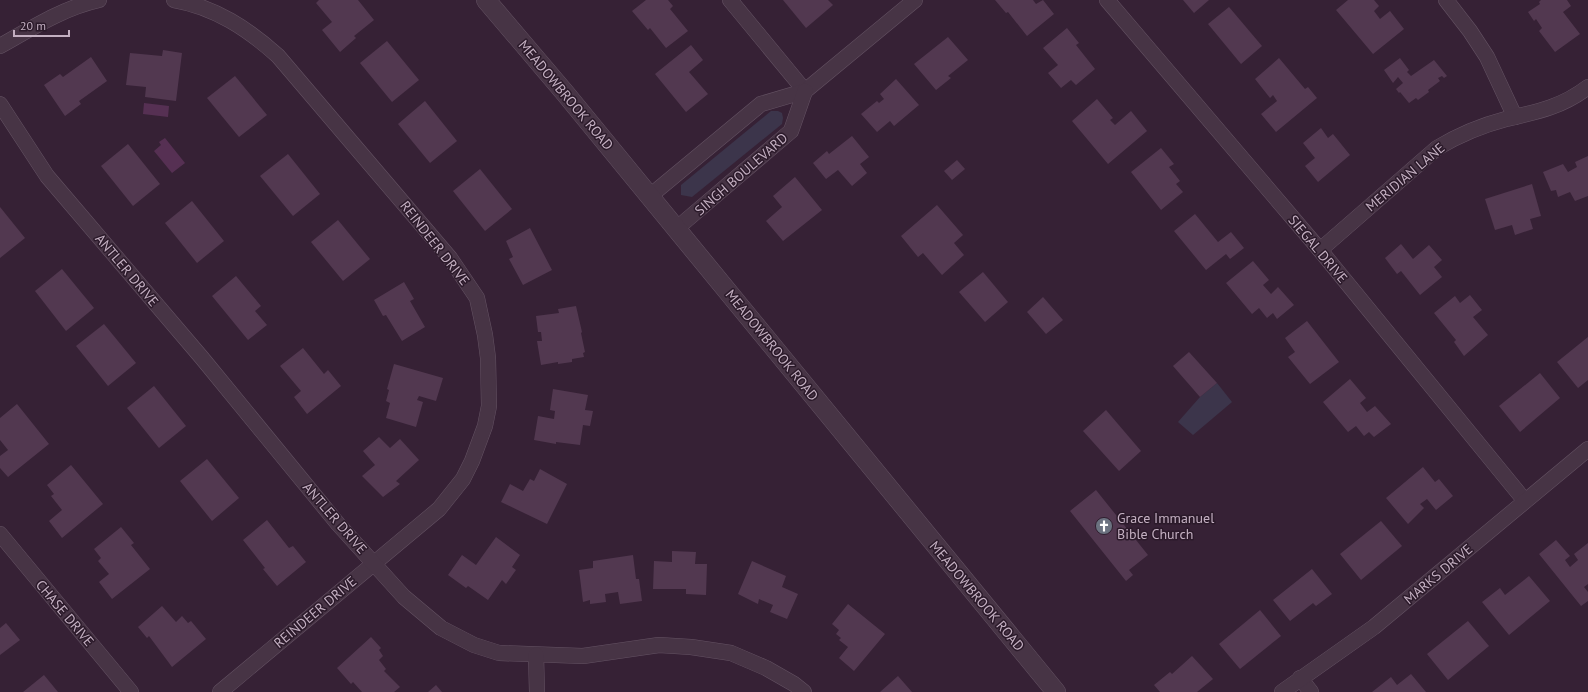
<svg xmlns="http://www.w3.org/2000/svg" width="1588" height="692" viewBox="0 0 1588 692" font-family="'PT Sans',sans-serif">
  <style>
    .green { fill: #3c354b }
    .water { fill: #563053 }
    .building { fill: #523850 }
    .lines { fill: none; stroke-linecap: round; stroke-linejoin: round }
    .minor-casing { stroke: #645263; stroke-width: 16 }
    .tertiary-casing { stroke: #645263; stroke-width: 20 }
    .minor { stroke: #473445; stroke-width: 15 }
    .tertiary { stroke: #473445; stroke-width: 19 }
    .labels { text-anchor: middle; stroke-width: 3; stroke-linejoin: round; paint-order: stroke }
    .street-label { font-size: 14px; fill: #c3afc1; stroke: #2b1a2a }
    .poi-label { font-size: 14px; fill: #c3afc1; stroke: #2b1a2a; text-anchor: start }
  </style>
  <rect width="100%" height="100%" fill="#362135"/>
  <g class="green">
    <path d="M 771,111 L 778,111 L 782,113 L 783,118 L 782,124 L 692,197 L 681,195 L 681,185 Z"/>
    <path d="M 1217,383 L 1232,402 L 1193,435 L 1178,422 L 1200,397 Z"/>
  </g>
  <g class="water">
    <path d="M 144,103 L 169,106 L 168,117 L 143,114 Z"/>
    <path d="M 165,138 L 185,163 L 172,173 L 154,151 L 161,145 L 159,142 Z"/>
  </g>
  <g class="building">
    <path d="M 319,0 L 358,0 L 374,20 L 354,36 L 356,38 L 340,52 L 322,30 L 332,22 L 316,3 Z"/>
    <path d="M 646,0 L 668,0 L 673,6 L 670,9 L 688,31 L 666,48 L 650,28 L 648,30 L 632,11 Z"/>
    <path d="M 783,0 L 828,0 L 833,5 L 806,28 Z"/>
    <path d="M 995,0 L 1033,0 L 1036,4 L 1043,0 L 1054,14 L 1027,36 L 1008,12 L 1006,13 Z"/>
    <path d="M 1183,0 L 1209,0 L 1194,13 Z"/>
    <path d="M 1348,0 L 1374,0 L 1379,6 L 1374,11 L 1380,19 L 1390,11 L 1404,29 L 1373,54 L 1336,10 Z"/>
    <path d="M 1541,0 L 1567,0 L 1571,6 L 1563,12 L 1580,34 L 1555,52 L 1539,31 L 1542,28 L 1536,19 L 1534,21 L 1528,12 L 1540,4 L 1539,2 Z"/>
    <path d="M 1229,7 L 1262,46 L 1241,64 L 1208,24 Z"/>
    <path d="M 1067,28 L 1079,43 L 1076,45 L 1095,69 L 1076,85 L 1071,80 L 1061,88 L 1048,73 L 1058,65 L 1043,48 Z"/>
    <path d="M 948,37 L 968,60 L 948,76 L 951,78 L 936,90 L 914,64 Z"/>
    <path d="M 387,41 L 419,80 L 392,102 L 360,63 Z"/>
    <path d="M 691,45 L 703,60 L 689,72 L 708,94 L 686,112 L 655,74 Z"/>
    <path d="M 163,50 L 182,53 L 176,101 L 145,97 L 146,87 L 126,85 L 130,53 L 162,56 Z"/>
    <path d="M 91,57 L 107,81 L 79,101 L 81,104 L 65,116 L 44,85 L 60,74 L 63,77 Z"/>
    <path d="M 1279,58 L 1305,89 L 1308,87 L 1317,98 L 1276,132 L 1261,114 L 1277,101 L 1273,95 L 1270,98 L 1255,79 Z"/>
    <path d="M 1400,58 L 1409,70 L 1407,72 L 1411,76 L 1434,60 L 1447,76 L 1444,78 L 1442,76 L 1438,78 L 1440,81 L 1428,90 L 1429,92 L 1418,100 L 1416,98 L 1409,103 L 1400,92 L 1399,93 L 1396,89 L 1403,83 L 1398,77 L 1393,83 L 1384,70 Z"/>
    <path d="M 235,76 L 267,115 L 239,137 L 207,98 Z"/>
    <path d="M 896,79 L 919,105 L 894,126 L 890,121 L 877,132 L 861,114 L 877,101 L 879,103 L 884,99 L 880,94 Z"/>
    <path d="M 1097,99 L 1113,118 L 1110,120 L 1115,125 L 1131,111 L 1147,131 L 1108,164 L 1072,121 Z"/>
    <path d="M 425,101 L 457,141 L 430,163 L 398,124 Z"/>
    <path d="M 1321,128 L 1328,138 L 1333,134 L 1350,155 L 1318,182 L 1305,166 L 1315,158 L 1303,143 Z"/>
    <path d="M 852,136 L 869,157 L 860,164 L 867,173 L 852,186 L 838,170 L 826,179 L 813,163 L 827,151 L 829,154 Z"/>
    <path d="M 128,144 L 160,184 L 133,206 L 101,166 Z"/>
    <path d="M 1161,148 L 1174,164 L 1169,167 L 1180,181 L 1176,184 L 1183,192 L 1161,210 L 1131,172 Z"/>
    <path d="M 288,154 L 320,194 L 293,216 L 260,176 Z"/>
    <path d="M 1588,156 L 1588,196 L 1575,201 L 1570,192 L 1558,197 L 1556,190 L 1551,191 L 1543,172 L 1563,164 L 1568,172 L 1577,167 L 1575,162 Z"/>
    <path d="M 957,160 L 965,169 L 952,180 L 944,171 Z"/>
    <path d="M 480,169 L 512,209 L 485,231 L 453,191 Z"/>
    <path d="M 795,177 L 822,210 L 783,241 L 766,221 L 782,207 L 773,196 Z"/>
    <path d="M 1532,184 L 1541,216 L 1530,219 L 1533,229 L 1515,235 L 1512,225 L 1495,230 L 1485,199 Z"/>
    <path d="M 192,201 L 224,241 L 197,263 L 165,223 Z"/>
    <path d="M 937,205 L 963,235 L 954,243 L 964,255 L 942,275 L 923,253 L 918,257 L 901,236 Z"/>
    <path d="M 0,207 L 25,238 L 0,258 Z"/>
    <path d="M 1195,214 L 1218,242 L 1231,232 L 1244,248 L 1230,259 L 1226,254 L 1206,270 L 1174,231 Z"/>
    <path d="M 338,220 L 370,259 L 343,281 L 311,242 Z"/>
    <path d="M 530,228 L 552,270 L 523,285 L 509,259 L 513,257 L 506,241 Z"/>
    <path d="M 1401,244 L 1413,259 L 1429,245 L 1442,260 L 1434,267 L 1442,277 L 1420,295 L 1401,271 L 1397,274 L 1385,258 Z"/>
    <path d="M 1253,261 L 1269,280 L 1263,285 L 1271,294 L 1278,287 L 1294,305 L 1277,319 L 1273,313 L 1267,318 L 1259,308 L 1252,314 L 1226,283 Z"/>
    <path d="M 62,269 L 94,308 L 66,331 L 35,291 Z"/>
    <path d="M 983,272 L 1008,302 L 985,322 L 959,292 Z"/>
    <path d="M 236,276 L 261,306 L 255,311 L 267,325 L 248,340 L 212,296 Z"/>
    <path d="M 404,282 L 414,299 L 410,301 L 425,327 L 402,341 L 386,315 L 383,316 L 374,300 Z"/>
    <path d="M 1470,295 L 1482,310 L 1473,317 L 1488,335 L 1464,356 L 1454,342 L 1456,340 L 1434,313 L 1455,296 L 1460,303 Z"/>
    <path d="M 1043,297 L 1063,320 L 1046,334 L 1027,312 Z"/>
    <path d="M 576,306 L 582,332 L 581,333 L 585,352 L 583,353 L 584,357 L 572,359 L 572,362 L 558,364 L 558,362 L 541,365 L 537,341 L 542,341 L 541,332 L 538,332 L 536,316 L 559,313 L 558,309 Z"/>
    <path d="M 1307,321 L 1339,362 L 1310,384 L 1288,357 L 1295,352 L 1285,338 Z"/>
    <path d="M 104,324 L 136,363 L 108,386 L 76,346 Z"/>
    <path d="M 1588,337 L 1588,380 L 1578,388 L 1557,362 Z"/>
    <path d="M 303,348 L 324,374 L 328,370 L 341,386 L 307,414 L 294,397 L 301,391 L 280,366 Z"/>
    <path d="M 1189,352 L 1217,383 L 1200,397 L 1173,366 Z"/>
    <path d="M 394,364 L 443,378 L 436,401 L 419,396 L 417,400 L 423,402 L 416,427 L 386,418 L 390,403 L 386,401 L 389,390 L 387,389 Z"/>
    <path d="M 1540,373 L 1560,398 L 1520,432 L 1499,406 Z"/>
    <path d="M 1350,379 L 1366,398 L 1360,403 L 1367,412 L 1375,406 L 1391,424 L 1374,437 L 1369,432 L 1364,436 L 1356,426 L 1348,432 L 1323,402 Z"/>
    <path d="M 154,386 L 186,426 L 159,448 L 127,408 Z"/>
    <path d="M 553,389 L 588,395 L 585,410 L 593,411 L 590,426 L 583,425 L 580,445 L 556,442 L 556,444 L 534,440 L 538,416 L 554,419 L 555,411 L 550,410 Z"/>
    <path d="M 17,404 L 49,444 L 8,477 L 0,468 L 0,456 L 8,450 L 0,440 L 0,418 Z"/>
    <path d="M 1106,410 L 1141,451 L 1119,471 L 1083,431 Z"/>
    <path d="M 379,437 L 390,448 L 400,439 L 419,460 L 396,481 L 400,484 L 383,497 L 362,476 L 375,465 L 363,451 Z"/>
    <path d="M 207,459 L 239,498 L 212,521 L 180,481 Z"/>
    <path d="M 71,465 L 103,504 L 62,538 L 49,521 L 62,510 L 51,496 L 54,494 L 47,485 Z"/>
    <path d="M 1423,467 L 1435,482 L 1439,479 L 1453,496 L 1436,510 L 1427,499 L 1420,504 L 1424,508 L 1408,524 L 1386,498 Z"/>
    <path d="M 540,469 L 567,484 L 547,524 L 501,502 L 510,484 L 523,491 L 530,479 L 534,481 Z"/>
    <path d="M 1096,490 L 1148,555 L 1129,570 L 1133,575 L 1126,581 L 1070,511 Z"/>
    <path d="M 267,520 L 289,548 L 293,546 L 306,562 L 277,586 L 263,569 L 265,568 L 243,540 Z"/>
    <path d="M 1381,521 L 1402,546 L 1361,580 L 1340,554 Z"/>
    <path d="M 121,527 L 134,543 L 131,545 L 150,569 L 112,599 L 99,582 L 109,574 L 98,561 L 101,558 L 94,549 Z"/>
    <path d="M 496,537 L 520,555 L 512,567 L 516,570 L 506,584 L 502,580 L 488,600 L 468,586 L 466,588 L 448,575 L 462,555 L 476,565 Z"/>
    <path d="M 1556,540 L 1570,556 L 1565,560 L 1570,567 L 1578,560 L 1574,554 L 1588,543 L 1588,584 L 1584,587 L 1588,592 L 1588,601 L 1581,606 L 1539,554 Z"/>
    <path d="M 672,551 L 696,552 L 695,564 L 707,564 L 706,595 L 686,594 L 686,589 L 653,589 L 654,561 L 672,562 Z"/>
    <path d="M 633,555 L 636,579 L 639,579 L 642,601 L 620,604 L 618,592 L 605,594 L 606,602 L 590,604 L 590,600 L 583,602 L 579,570 L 593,568 L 593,561 Z"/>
    <path d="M 752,561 L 786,576 L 782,587 L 798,594 L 787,619 L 770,612 L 773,605 L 759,599 L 758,604 L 738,594 Z"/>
    <path d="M 1312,569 L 1332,594 L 1316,606 L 1313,603 L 1290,621 L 1273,600 Z"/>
    <path d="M 1529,576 L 1550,601 L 1509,635 L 1482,602 L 1500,588 L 1505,595 Z"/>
    <path d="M 848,604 L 885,634 L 854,671 L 839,658 L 848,647 L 839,640 L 841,638 L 836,634 L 839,630 L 832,624 Z"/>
    <path d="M 162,606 L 176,622 L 182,616 L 188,623 L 191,621 L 206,639 L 172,667 L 149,636 L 147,638 L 138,627 Z"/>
    <path d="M 1260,610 L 1281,636 L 1240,669 L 1219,644 Z"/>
    <path d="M 1468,621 L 1489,646 L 1448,680 L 1427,654 Z"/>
    <path d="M 6,623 L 20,640 L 0,655 L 0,628 Z"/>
    <path d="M 371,637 L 381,648 L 379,650 L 383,656 L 379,660 L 386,669 L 384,671 L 400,687 L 394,692 L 362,692 L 353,682 L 351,684 L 337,668 Z"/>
    <path d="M 1192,656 L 1213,679 L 1197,692 L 1160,692 L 1154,685 L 1170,672 L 1172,674 Z"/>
    <path d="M 1411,674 L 1426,692 L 1372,692 L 1391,677 L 1397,685 Z"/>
    <path d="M 44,675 L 58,692 L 23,692 Z"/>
    <path d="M 898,676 L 912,692 L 880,692 Z"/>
    <path d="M 436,685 L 442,692 L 428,692 Z"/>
  </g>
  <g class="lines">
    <g class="minor-casing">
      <g id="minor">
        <path d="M 174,0 C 215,7 248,29 278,56 L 450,258 L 477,298 L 485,335 L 488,358 L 489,406 L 485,426 L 472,461 L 463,479 L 439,509 L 220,692"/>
        <path d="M 730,0 L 805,91"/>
        <path d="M 1107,0 L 1320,250 L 1525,501"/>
        <path d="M 1446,0 L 1470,31 L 1487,57 L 1515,117"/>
        <path d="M 0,46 C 32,28 63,8 99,0"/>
        <path d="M 0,104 L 47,176 L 202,358 L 338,524 L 404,597 L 441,628 L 474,645 L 499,653 L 583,656 L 659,645 L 691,647 L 731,653 L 766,668 L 794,684 L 804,692"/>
        <path d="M 650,196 L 761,104 L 805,91 L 915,0"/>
        <path d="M 676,229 L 791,131 L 805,91"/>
        <path d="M 1320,250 L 1437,148 C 1457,136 1483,125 1506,119 C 1537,112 1562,107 1588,87"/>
        <path d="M 0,534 L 131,692"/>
        <path d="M 536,655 L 537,692"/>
        <path d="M 1300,678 L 1311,692"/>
        <path d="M 1282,692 L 1374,627 L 1588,449"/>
      </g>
    </g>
    <g class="tertiary-casing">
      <path id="tertiary" d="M 486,0 L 565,93 L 1056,692"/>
    </g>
    <use href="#minor" class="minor"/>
    <use href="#tertiary" class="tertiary"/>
  </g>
  <defs>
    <g id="church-disc" transform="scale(0.9)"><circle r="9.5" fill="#6b7280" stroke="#2b1a2a"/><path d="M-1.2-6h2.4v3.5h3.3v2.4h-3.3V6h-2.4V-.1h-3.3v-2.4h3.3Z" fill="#fff"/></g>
  </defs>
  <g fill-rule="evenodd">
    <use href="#church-disc" x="1104" y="526"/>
  </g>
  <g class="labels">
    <g class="street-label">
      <text transform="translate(566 95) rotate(50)" y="5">MEADOWBROOK ROAD</text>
      <text transform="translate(741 174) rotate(-41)" y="5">SINGH BOULEVARD</text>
      <text transform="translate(1405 177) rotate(-40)" y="5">MERIDIAN LANE</text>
      <text transform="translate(435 243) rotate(52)" y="5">REINDEER DRIVE</text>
      <text transform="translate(1318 249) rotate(50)" y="5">SIEGAL DRIVE</text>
      <text transform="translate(127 270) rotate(50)" y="5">ANTLER DRIVE</text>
      <text transform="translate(772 345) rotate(51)" y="5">MEADOWBROOK ROAD</text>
      <text transform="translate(335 518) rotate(49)" y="5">ANTLER DRIVE</text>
      <text transform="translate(1438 574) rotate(-40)" y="5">MARKS DRIVE</text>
      <text transform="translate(977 596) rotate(50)" y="5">MEADOWBROOK ROAD</text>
      <text transform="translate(315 612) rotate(-40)" y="5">REINDEER DRIVE</text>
      <text transform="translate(65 613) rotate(50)" y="5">CHASE DRIVE</text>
    </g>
    <g class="poi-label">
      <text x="1117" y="523">Grace Immanuel<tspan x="1117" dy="16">Bible Church</tspan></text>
    </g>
  </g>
  <path d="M14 30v6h55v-6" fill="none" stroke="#c3afc1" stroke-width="2"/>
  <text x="20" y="30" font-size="12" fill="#c3afc1" stroke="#2b1a2a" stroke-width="3" paint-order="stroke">20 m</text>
</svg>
